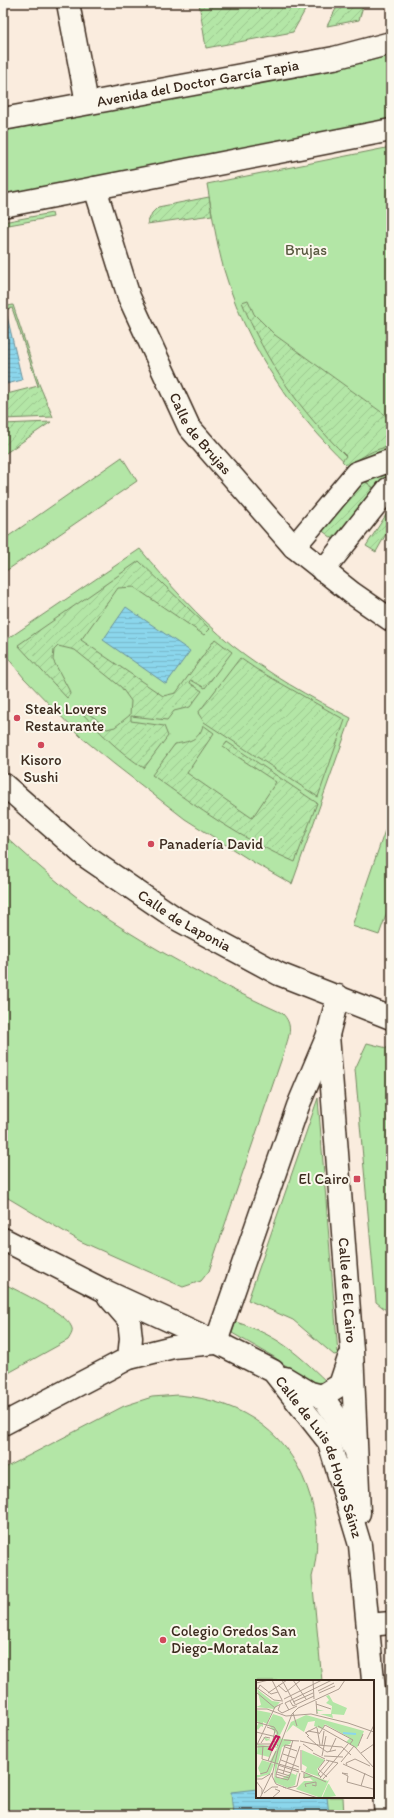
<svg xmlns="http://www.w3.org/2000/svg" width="394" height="1818" viewBox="0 0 394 1818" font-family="Itim,sans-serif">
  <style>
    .green { fill: #b3e6a6; stroke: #778862 }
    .garden { fill: url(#garden-furrows); stroke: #778862 }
    .water { fill: url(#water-rules); stroke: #6b919a }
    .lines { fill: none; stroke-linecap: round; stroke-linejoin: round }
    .street-casing { stroke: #3b2a1e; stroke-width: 25 }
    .primary-casing { stroke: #3b2a1e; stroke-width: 25 }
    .street { stroke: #fbf7ec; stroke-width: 22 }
    .primary { stroke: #fbf7ec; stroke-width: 22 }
    .poi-dot { fill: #d1495b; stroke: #fbf7ec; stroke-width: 1.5 }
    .labels { text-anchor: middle; stroke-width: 4; stroke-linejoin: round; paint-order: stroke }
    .street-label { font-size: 15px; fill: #3b2a1e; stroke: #fbf7ec }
    .park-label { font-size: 15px; fill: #595940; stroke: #fbf7ec }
    .poi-label { font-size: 15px; fill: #3b2a1e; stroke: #fbf7ec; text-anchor: start }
    .inset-river { fill: none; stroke: #8bd6ec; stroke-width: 2 }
    .inset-road { fill: none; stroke: #ae9e91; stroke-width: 1 }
    .view { fill: #c2185b; fill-opacity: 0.15; stroke: #c2185b; stroke-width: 2 }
    .inset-edge { fill: none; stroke: #3b2a1e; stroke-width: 2 }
  </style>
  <defs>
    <pattern id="garden-furrows" width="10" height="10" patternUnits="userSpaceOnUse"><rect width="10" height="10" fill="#b3e6a6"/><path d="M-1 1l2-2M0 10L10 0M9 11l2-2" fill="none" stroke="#9bc58e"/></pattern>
    <pattern id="water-rules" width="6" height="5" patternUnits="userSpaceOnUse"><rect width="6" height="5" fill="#8bd6ec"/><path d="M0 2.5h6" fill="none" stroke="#79b8ca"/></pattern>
  </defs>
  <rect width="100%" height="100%" fill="#faecde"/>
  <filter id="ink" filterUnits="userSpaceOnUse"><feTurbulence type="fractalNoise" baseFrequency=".025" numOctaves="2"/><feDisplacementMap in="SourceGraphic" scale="8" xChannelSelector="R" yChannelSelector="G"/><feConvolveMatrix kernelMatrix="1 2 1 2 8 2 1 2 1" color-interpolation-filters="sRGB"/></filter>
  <g filter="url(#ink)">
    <g class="green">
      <path d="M 391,55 L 391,120 L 3,196 L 3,131 L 369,61 Z"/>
      <path d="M 391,147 L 391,502 C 314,442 252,365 224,270 C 216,241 212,213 207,184 Z"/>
      <path d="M 52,213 L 53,217 L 3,226 L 3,222 Z"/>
      <path d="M 122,457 L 137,481 L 3,573 L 3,540 Z"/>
      <path d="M 140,549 C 168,583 198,617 232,645 C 269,674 309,697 351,718 L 292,884 L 253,862 L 185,819 L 114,764 L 81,737 L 24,678 L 3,652 L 3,642 Z"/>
      <path d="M 391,813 L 391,901 L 379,935 L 352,926 Z"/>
      <path d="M 3,834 C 40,868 79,902 122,928 C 173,960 227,988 282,1013 C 294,1025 289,1035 285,1049 L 209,1271 L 201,1281 L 183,1287 L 80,1241 L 3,1195 Z"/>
      <path d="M 367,1043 L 391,1049 L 391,1314 L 376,1302 L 355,1069 Z"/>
      <path d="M 318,1098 L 338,1354 L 334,1355 L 293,1320 L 248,1300 Z"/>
      <path d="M 3,1283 C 17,1291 66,1313 71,1326 C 74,1331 71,1335 68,1340 L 3,1376 Z"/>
      <path d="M 236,1322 C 280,1336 299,1355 332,1387 L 320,1390 L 274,1357 L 232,1333 Z"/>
      <path d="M 178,1395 C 244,1401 292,1434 311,1499 C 318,1525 319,1552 312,1577 L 322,1681 L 257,1681 L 257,1797 L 343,1797 L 344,1815 L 3,1815 L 3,1469 L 124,1406 L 152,1397 Z"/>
    </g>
    <g class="garden">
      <path d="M 199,3 L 309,3 L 293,32 L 206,48 Z"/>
      <path d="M 339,3 L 364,3 L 359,20 L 327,26 Z"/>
      <path d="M 209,197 L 212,215 L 147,224 L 152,213 L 158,207 Z"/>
      <path d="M 248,300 L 254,314 L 275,335 L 391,419 L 391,446 C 374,449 362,456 348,467 L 342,461 L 346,456 C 301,412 265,361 242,302 Z"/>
      <path d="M 13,305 L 39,384 L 53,417 L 3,419 L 3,395 L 38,386 L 12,308 L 3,310 L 3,307 Z"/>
      <path d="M 51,422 L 3,455 L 3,424 Z"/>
      <path d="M 362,479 L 377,491 L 336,541 L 320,529 Z"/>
      <path d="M 391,507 L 391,525 L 376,552 L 366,546 Z"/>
      <path d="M 139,561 L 210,629 L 204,635 L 134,587 L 118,588 L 81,640 L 163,696 L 176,693 L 215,639 L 232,652 L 205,688 L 191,680 L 190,683 L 202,691 L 190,707 L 174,711 L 167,720 L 131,716 L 131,721 L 164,726 L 168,736 L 144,768 C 122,754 101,734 83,714 L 87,713 L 95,718 L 107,729 L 115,727 L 130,715 L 131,701 L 121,687 L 75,650 L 58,646 L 54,650 L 53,660 L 69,690 L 70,694 L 67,698 L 18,645 Z"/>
      <path d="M 240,658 L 256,669 L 345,720 L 318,797 L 204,722 L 198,713 Z"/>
      <path d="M 203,725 L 214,733 L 187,773 L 252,818 L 276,782 L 223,747 L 227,742 L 317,803 L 295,862 C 241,839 199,809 152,775 L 175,744 C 188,742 200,740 203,725 Z"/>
    </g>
    <g class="water">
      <path d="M 7,316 L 22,380 L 3,385 L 3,317 Z"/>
      <path d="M 126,607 L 190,651 L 166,684 L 103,640 Z"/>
      <path d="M 257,1789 L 257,1797 L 327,1797 L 329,1815 L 233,1815 L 231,1792 Z"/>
    </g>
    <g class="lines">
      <g class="street-casing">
        <g id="street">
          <path d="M 68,3 L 87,103"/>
          <path id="s1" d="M 95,188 L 129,297 L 189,427 L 294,547 L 352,593 L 391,620"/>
          <path d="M 294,547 L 356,473 L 386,462 L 391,463"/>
          <path d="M 323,571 L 388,489 L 391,488"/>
          <path id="s2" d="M 3,784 L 85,856 L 177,919 L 279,974 L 391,1018"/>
          <path id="s3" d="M 328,1035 L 352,1350 L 359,1513"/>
          <path id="s4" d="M 3,1239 L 103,1290 L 216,1342 L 273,1371 L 329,1442 L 360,1545 L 386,1815"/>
          <path d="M 109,1297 L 129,1320 L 131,1338 L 129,1358"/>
          <path d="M 216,1342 L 298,1106 L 328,1035 L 338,996"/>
          <path d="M 285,1378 L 310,1393 L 322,1396 L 340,1385 L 349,1358"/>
          <path d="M 322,1396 L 348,1434 L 354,1448"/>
          <path d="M 3,1424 L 129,1358 L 173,1347 L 215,1343"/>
          <path d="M 368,1625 L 391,1623"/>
        </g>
      </g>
      <g class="primary-casing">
        <g id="primary">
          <path id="s5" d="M 3,119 L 334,58 L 391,43"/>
          <path d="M 3,206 L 391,130"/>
        </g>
      </g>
      <use href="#street" class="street"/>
      <use href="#primary" class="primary"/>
    </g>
  </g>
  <g class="poi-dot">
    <circle cx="17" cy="718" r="4"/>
    <circle cx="41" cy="745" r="4"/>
    <circle cx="151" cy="844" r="4"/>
    <rect x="353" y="1175" width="8" height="8" rx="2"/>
    <circle cx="163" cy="1640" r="4"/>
  </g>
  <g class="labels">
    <g class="street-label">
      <text dy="5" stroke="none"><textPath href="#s5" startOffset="198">Avenida del Doctor García Tapia</textPath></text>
      <text dy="5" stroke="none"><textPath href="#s1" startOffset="269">Calle de Brujas</textPath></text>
      <text dy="5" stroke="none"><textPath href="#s2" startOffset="228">Calle de Laponia</textPath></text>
      <text dy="5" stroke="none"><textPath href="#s3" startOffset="256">Calle de El Cairo</textPath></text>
      <text dy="5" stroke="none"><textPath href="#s4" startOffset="400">Calle de Luis de Hoyos Sáinz</textPath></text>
    </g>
    <g class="park-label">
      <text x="306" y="255">Brujas</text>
    </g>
    <g class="poi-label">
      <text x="25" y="714">Steak Lovers<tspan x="25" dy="17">Restaurante</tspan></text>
      <text x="41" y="765" text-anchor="middle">Kisoro<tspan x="41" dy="17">Sushi</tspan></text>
      <text x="159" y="849">Panadería David</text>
      <text x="349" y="1184" text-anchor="end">El Cairo</text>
      <text x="171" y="1636">Colegio Gredos San<tspan x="171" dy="17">Diego-Moratalaz</tspan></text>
    </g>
  </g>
  <g transform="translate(256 1680)">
    <rect width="118" height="118" fill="#faecde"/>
    <path d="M 1,9 L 16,21 L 24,22 L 18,29 L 0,27 L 5,25 ZM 73,15 L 77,22 L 91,28 L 88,35 L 76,34 L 77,38 L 61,33 L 60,29 L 68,31 L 61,31 L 63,34 L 75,34 L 76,26 L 70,23 L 73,20 L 70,16 ZM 0,30 L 15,33 L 11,44 L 7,42 L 7,47 L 5,46 L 2,50 L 0,48 L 3,42 L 0,41 ZM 17,34 L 26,37 L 30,43 L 23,57 L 12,44 ZM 50,35 L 108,51 L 101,68 L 90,62 L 94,58 L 69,44 L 66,49 L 58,46 L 59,41 L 52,42 L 48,52 L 37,45 L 30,53 L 35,42 ZM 7,57 L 13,59 L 21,67 L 21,58 L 36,60 L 34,64 L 26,67 L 19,96 L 25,99 L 35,93 L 40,95 L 42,90 L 39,105 L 32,108 L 18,102 L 19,84 L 14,81 L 21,68 L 18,67 L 13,77 L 1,74 L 2,64 L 17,67 L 14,60 L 10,61 ZM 46,70 L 69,80 L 61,89 L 64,97 L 49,92 L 51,87 L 46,84 ZM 6,80 L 18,84 L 14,94 L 0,98 L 0,95 L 5,95 L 2,88 ZM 49,93 L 72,101 L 74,98 L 65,118 L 40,109 L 48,101 L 57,101 L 54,98 L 47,98 ZM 73,104 L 80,116 L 66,118 L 72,104 Z" fill="#b3e6a6"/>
    <path class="inset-river" d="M 87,53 L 100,54"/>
    <path class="inset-road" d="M 16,0 L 26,20M 26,0 L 39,24M 37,0 L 50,19M 57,0 L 58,19M 0,3 L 13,0M 22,5 L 30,12 L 45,0M 0,7 L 18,20 L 27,21M 2,9 L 4,5 L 15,14 L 22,12M 62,11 L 78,3M 0,12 L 19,28M 12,13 L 31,0M 63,13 L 79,6M 28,19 L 66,0M 34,21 L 37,26 L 58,16M 60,21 L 61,34M 37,22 L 57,13M 60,24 L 75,29M 24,25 L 22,30 L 26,33 L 41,26M 0,29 L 11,29 L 30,36 L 55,34 L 92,43 L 118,52M 33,30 L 29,23 L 76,0M 37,33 L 41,46M 0,42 L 18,47 L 22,53 L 20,56M 62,46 L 99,67 L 118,88M 11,47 L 19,50 L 17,60 L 22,66M 61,48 L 64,65M 0,52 L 25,58M 49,53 L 61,47M 63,54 L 69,45 L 97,60 L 94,64M 51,56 L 61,65M 53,56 L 50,53 L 52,51 L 63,53M 111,59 L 118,45M 28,60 L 43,61M 44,61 L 62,65M 5,63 L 9,57 L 14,58M 2,64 L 15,64M 47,64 L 57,71M 61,65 L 86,67 L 95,75M 61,65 L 71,72 L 80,70M 66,65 L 68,51M 102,66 L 107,54M 0,67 L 16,66M 0,67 L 19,27 L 27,23M 29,67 L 41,71M 74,71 L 80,58M 57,73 L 69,79M 105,73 L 118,64M 27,74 L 39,78M 66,76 L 70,56M 68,76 L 87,77M 6,79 L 43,90M 6,79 L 7,66M 99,79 L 114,86M 25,80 L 43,87M 69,80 L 62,89 L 71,97M 70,80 L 82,83M 12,81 L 18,65M 85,82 L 98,66M 87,84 L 118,98M 22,85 L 43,92M 91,85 L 90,83 L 99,79M 22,89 L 35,93M 45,90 L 45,70M 45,91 L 70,102M 21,92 L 34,96M 48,93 L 48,98 L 56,96M 4,94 L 11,92 L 20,71M 20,94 L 29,65 L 36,66M 20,94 L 20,97 L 32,100 L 33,98M 20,94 L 33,98M 27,94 L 37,60M 92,96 L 91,102 L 117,109M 92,96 L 86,93 L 92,94M 65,97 L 62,94 L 73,81M 33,98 L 44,66M 64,98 L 92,64M 0,99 L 6,99 L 14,94M 67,99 L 82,83M 0,101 L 6,109 L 6,114M 105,106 L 109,93M 27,107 L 62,118M 50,107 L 49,104 L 60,102 L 60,106 L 56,105M 30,108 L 20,104 L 16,96 L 22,70 L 36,34 L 42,28 L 83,9 L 89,0M 32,108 L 41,106 L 44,93M 8,113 L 16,107 L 22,107M 4,118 L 16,93M 16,118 L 24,111 L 19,109"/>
    <path class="view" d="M 20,56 L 23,57 L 16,70 L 13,69 Z"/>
    <rect width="118" height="118" class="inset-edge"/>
  </g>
  <rect width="394" height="1818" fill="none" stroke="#fbf7ec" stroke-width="16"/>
  <rect x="8" y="8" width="378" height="1802" fill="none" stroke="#3b2a1e" stroke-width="1.5" filter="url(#ink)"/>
</svg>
